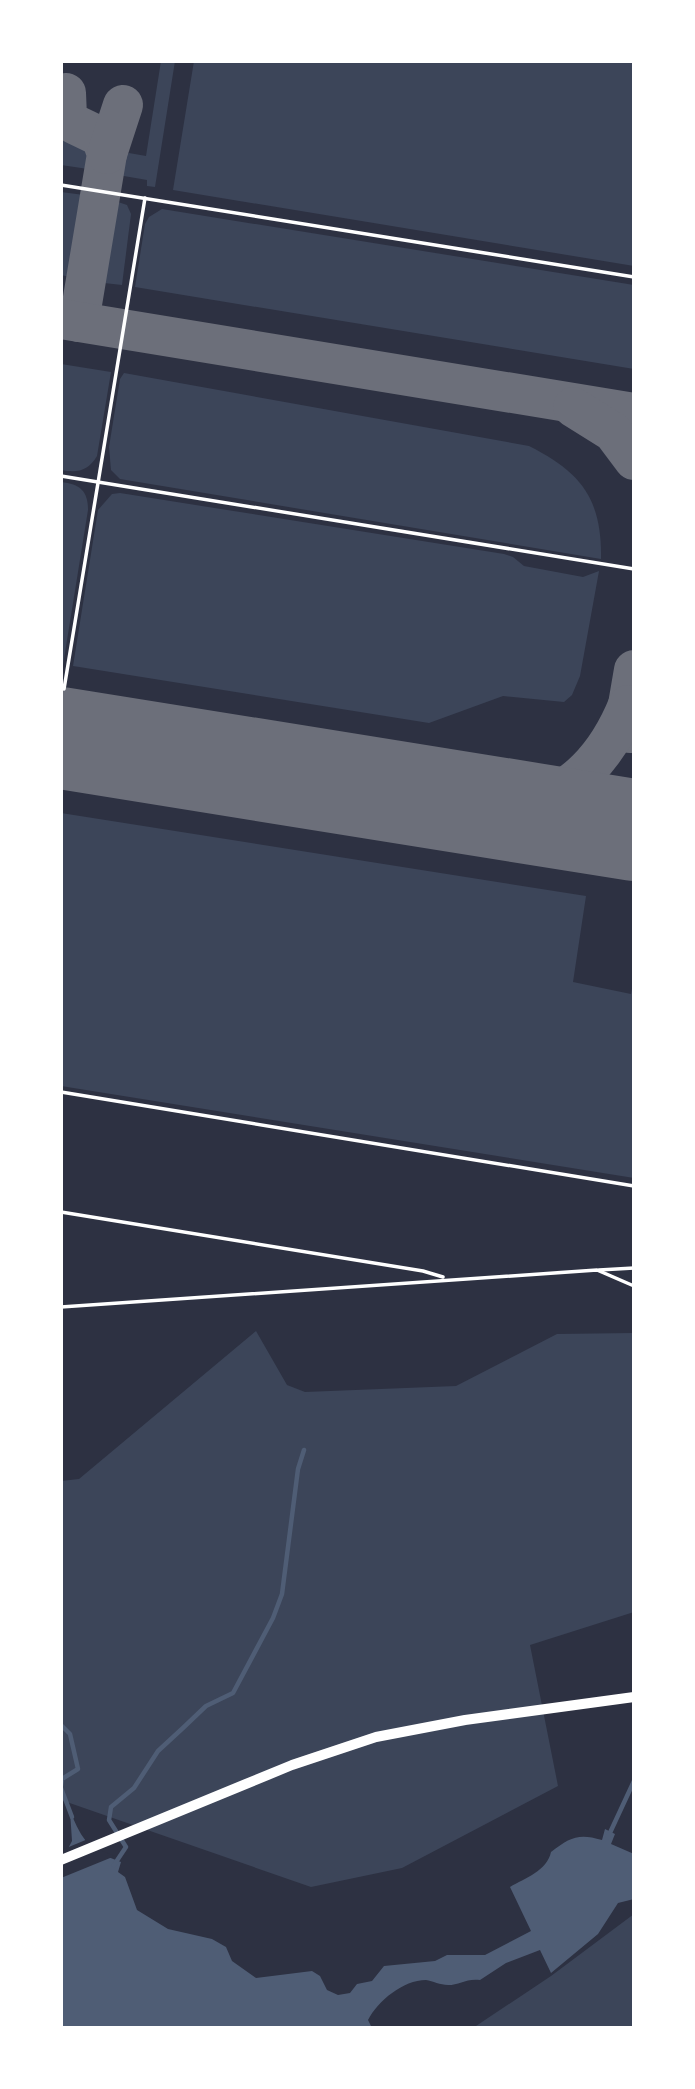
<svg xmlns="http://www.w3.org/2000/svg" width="695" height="2089" viewBox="0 0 695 2089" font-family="'IBM Plex Sans',sans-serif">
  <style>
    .green { fill: #3c4559 }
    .water { fill: #4f5d75 }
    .pier { fill: #2d3142 }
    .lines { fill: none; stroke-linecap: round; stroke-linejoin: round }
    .stream { stroke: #4f5d75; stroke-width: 4.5 }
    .taxiway { stroke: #6c6f7a; stroke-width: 40 }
    .runway { stroke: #6c6f7a; stroke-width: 102 }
    .service { stroke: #fff; stroke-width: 3.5 }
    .secondary { stroke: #fff; stroke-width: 10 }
  </style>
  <rect width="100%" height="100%" fill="#2d3142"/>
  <g class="green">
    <path d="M 161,61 L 175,61 L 155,187 L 147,186 L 147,180 L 118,175 L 124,157 L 129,153 L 146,156 Z"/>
    <path d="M 194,61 L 634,61 L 634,266 L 173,190 Z"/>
    <path d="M 61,140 L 87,146 L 88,169 L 61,165 Z"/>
    <path d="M 61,192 L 84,195 L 70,277 L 61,275 Z"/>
    <path d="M 115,201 L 127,205 L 131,214 L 122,285 L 104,283 Z"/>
    <path d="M 162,209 L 634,285 L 634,369 L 135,287 L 145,224 L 149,217 Z"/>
    <path d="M 61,364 L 111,372 L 97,456 C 88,471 78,473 61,470 Z"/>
    <path d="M 124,373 L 529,446 C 581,472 602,499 601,559 L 120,479 L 111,470 L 109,447 L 120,379 Z"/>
    <path d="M 61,482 C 80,484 88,491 88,510 L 63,665 Z"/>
    <path d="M 120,493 L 504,554 L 513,557 L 524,566 L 583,577 L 599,571 L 580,676 L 572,695 L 564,702 L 503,696 L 429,723 L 73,666 L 98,510 L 112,494 Z"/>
    <path d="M 61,813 L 586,896 L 573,982 L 631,994 L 634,978 L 634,1178 L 61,1086 Z"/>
    <path d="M 256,1331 L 287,1385 L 305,1392 L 456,1386 L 557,1334 L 634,1333 L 634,1612 L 530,1645 L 558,1786 L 402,1868 L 311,1887 L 61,1800 L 61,1481 L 79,1479 Z"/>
    <path d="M 634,1914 L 634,2028 L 473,2028 L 551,1976 Z"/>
  </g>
  <path class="water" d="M 70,1811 C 83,1842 89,1850 121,1862 L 118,1872 L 125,1877 L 137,1910 L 168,1929 L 212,1939 L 226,1947 L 232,1961 L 256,1978 L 312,1971 L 320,1976 L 327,1990 L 338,1995 L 350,1993 L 357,1984 L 372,1981 L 384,1966 L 435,1961 L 447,1955 L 485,1955 L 531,1931 L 510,1887 C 525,1878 547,1871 551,1852 C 570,1837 579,1833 602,1840 L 605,1829 L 615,1834 L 611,1844 L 634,1854 L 634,1899 L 618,1903 L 598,1934 L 551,1973 L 540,1950 L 506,1963 L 480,1980 C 467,1978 459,1985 448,1985 C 440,1985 433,1981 426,1980 C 403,1980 378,2001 368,2020 L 372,2028 L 61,2028 L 61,1862 L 72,1841 Z"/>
  <path class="pier" d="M 88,1839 L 100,1850 L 115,1856 L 61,1878 L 64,1849 Z"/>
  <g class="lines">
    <g class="stream">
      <path d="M 61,1725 L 70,1734 L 78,1769 L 62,1779 L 61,1786"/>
      <path d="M 61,1788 L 72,1817"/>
      <path d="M 608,1837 L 634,1781"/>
      <path d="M 114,1865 L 126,1847 L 109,1820 L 111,1807 L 134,1788 L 158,1751 L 184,1727 L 206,1706 L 233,1693 L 273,1618 L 282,1594 L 298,1469 L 304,1450"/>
    </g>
    <g class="taxiway">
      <path d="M 66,93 L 67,117 L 74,124 L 101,137 L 107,154 L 79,322"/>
      <path d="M 107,154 L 123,105"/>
      <path d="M 61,319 L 634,413"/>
      <path d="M 573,407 L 613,432 L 634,460"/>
      <path d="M 630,733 L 628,705 L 634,670"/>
      <path d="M 461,803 C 481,804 501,806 521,803 C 574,797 609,752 628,705"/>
    </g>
    <path class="runway" d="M 61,738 L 634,830"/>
    <g class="service">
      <path d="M 61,185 L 634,277"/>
      <path d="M 61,476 L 634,569"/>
      <path d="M 64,689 L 145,198"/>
      <path d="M 61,1092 L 634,1186"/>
      <path d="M 61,1212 L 423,1271 L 443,1277"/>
      <path d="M 599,1270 L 634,1268"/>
      <path d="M 61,1307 L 597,1270 L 634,1286"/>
    </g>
    <path class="secondary" d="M 61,1860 L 292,1765 L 376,1737 L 465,1720 L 634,1697"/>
  </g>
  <rect width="695" height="2089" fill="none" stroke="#ffffff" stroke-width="126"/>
</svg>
